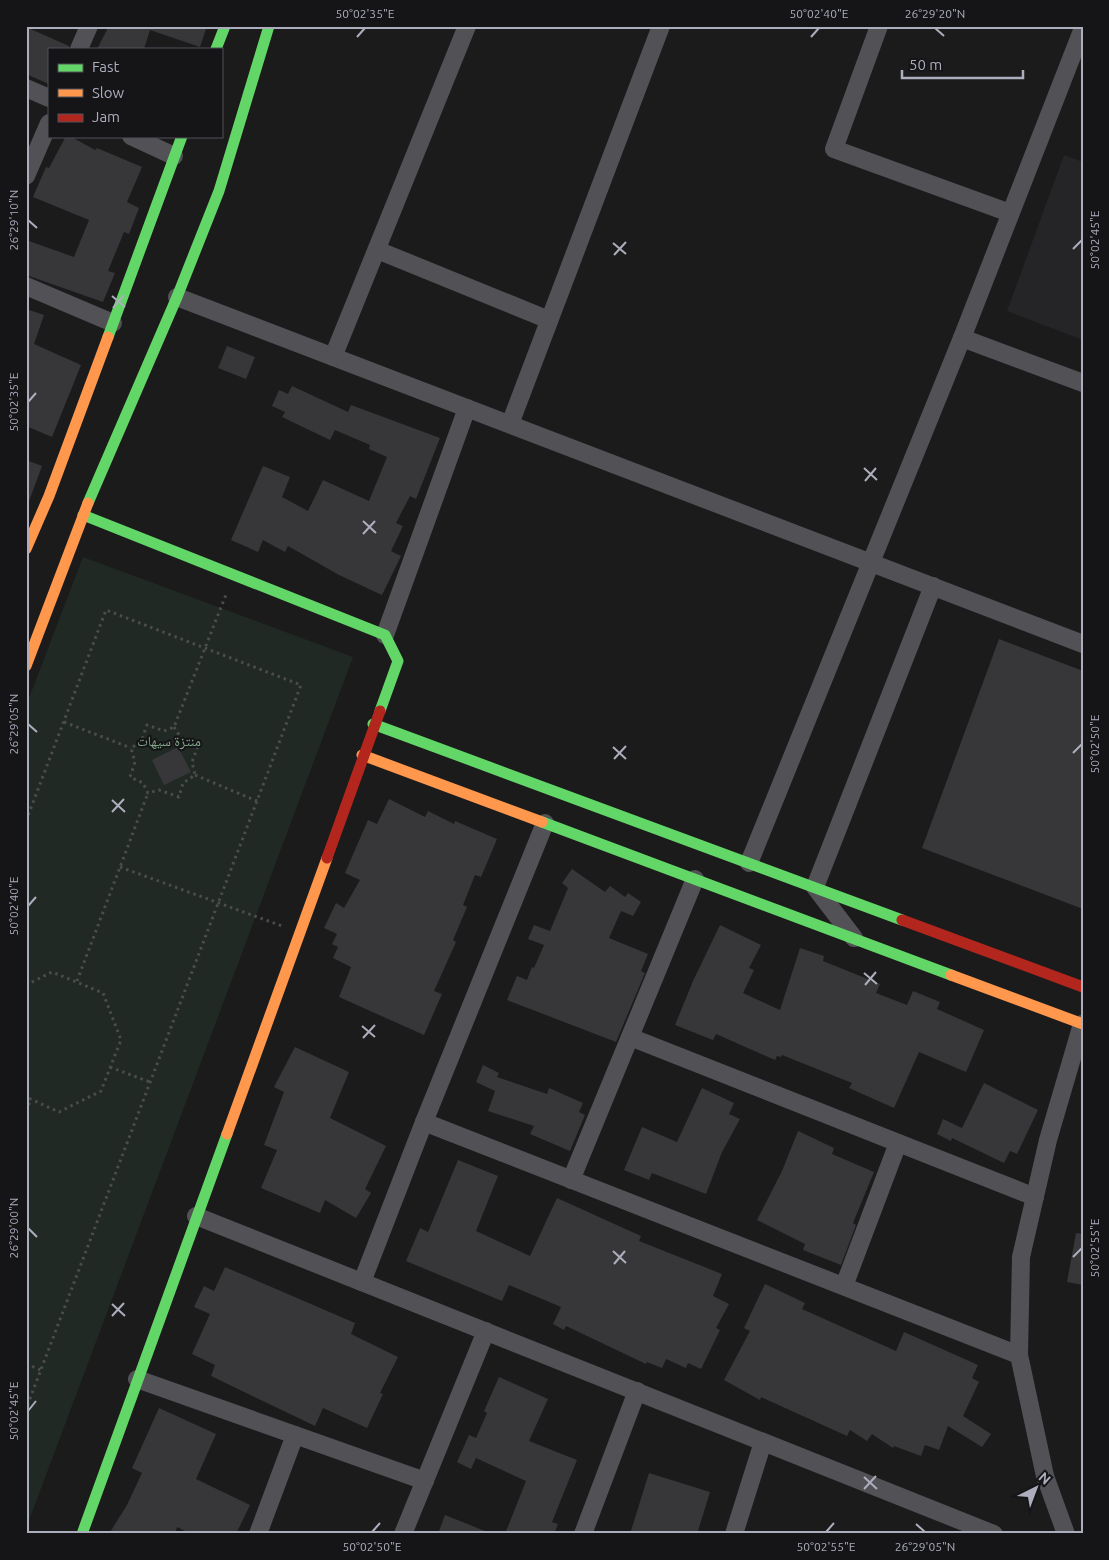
<svg xmlns="http://www.w3.org/2000/svg" width="1109" height="1560" viewBox="0 0 1109 1560" font-family="Ubuntu,'Noto Naskh Arabic',sans-serif">
  <style>
    .built { fill: #252528 }
    .green { fill: #202923 }
    .building { fill: #37373a }
    .lines { fill: none; stroke-linecap: round; stroke-linejoin: round }
    .path { stroke: #4c4c50; stroke-width: 3; stroke-dasharray: 2.5 4; stroke-linecap: butt }
    .street { stroke: #515156; stroke-width: 18 }
    .fast { stroke: #63d668; stroke-width: 11 }
    .slow { stroke: #ff974d; stroke-width: 11 }
    .jam { stroke: #b3261e; stroke-width: 11 }
    .ticks { fill: none; stroke: #acaebd; stroke-width: 2 }
    .labels { text-anchor: middle; stroke-width: 4; stroke-linejoin: round; paint-order: stroke }
    .park-label { font-size: 14px; fill: #81a989; stroke: #151518 }
    .neatline { fill: none; stroke: #acaebd; stroke-width: 2 }
    .ticks-label { font-size: 12px; text-anchor: middle; fill: #acaebd }
  </style>
  <rect width="100%" height="100%" fill="#1b1b1c"/>
  <path class="built" d="M 1064,155 L 1083,162 L 1083,340 L 1007,311 Z"/>
  <path class="green" d="M 83,557 L 353,657 L 28,1523 L 26,706 Z"/>
  <g class="building">
    <path d="M 109,26 L 207,26 L 200,47 L 150,30 L 144,49 L 97,49 Z"/>
    <path d="M 26,27 L 69,46 L 69,49 L 49,49 L 49,84 L 26,74 Z"/>
    <path d="M 66,136 L 70,136 L 95,150 L 97,148 L 142,167 L 127,202 L 139,208 L 129,234 L 124,232 L 108,271 L 115,273 L 103,302 L 26,275 L 26,240 L 74,257 L 89,220 L 33,197 L 46,167 L 49,168 Z"/>
    <path d="M 26,309 L 44,315 L 34,344 L 81,365 L 52,437 L 26,426 Z"/>
    <path d="M 227,346 L 255,357 L 246,379 L 218,368 Z"/>
    <path d="M 292,386 L 348,412 L 351,405 L 440,438 L 416,499 L 410,496 L 396,523 L 403,526 L 391,551 L 401,556 L 382,595 L 339,575 L 288,546 L 285,552 L 263,540 L 258,552 L 231,540 L 263,466 L 290,477 L 282,497 L 308,511 L 323,480 L 369,501 L 387,457 L 369,449 L 370,445 L 335,430 L 330,440 L 282,417 L 285,412 L 272,406 L 279,390 L 288,394 Z"/>
    <path d="M 26,460 L 42,466 L 28,504 L 26,504 Z"/>
    <path d="M 999,639 L 1083,671 L 1083,909 L 922,848 Z"/>
    <path d="M 178,747 L 191,772 L 164,785 L 152,760 Z"/>
    <path d="M 389,799 L 425,817 L 428,811 L 454,824 L 455,821 L 497,839 L 481,877 L 475,875 L 463,905 L 467,907 L 453,940 L 456,942 L 434,991 L 442,994 L 424,1035 L 339,997 L 351,967 L 333,958 L 338,947 L 332,944 L 337,934 L 324,928 L 336,903 L 344,908 L 360,880 L 345,873 L 368,820 L 377,824 Z"/>
    <path d="M 572,869 L 605,892 L 610,886 L 625,897 L 628,893 L 641,902 L 633,916 L 621,911 L 609,938 L 648,954 L 641,971 L 645,973 L 616,1042 L 507,1000 L 517,976 L 527,980 L 532,967 L 534,968 L 544,945 L 528,939 L 534,925 L 550,931 L 568,888 L 562,883 Z"/>
    <path d="M 720,925 L 761,945 L 749,968 L 754,970 L 743,993 L 780,1010 L 800,948 L 824,956 L 823,961 L 880,984 L 876,993 L 907,1005 L 913,991 L 940,1002 L 937,1009 L 984,1030 L 966,1072 L 919,1052 L 894,1108 L 849,1088 L 852,1083 L 782,1055 L 781,1057 L 777,1056 L 775,1060 L 716,1034 L 713,1040 L 675,1025 L 693,981 Z"/>
    <path d="M 295,1047 L 349,1072 L 330,1118 L 386,1146 L 365,1189 L 371,1193 L 356,1218 L 325,1200 L 320,1213 L 261,1188 L 277,1150 L 264,1145 L 284,1092 L 274,1087 Z"/>
    <path d="M 483,1065 L 499,1073 L 497,1077 L 547,1094 L 549,1088 L 583,1103 L 579,1112 L 585,1115 L 570,1151 L 530,1134 L 534,1126 L 488,1111 L 495,1091 L 476,1082 Z"/>
    <path d="M 984,1083 L 1038,1110 L 1017,1154 L 1010,1151 L 1004,1163 L 952,1138 L 951,1141 L 937,1134 L 943,1119 L 962,1128 Z"/>
    <path d="M 702,1088 L 734,1103 L 729,1114 L 740,1119 L 722,1152 L 706,1194 L 652,1173 L 649,1180 L 624,1170 L 642,1127 L 677,1142 Z"/>
    <path d="M 798,1131 L 834,1148 L 832,1154 L 874,1172 L 853,1223 L 856,1225 L 841,1265 L 803,1250 L 805,1244 L 757,1220 L 782,1171 Z"/>
    <path d="M 458,1160 L 498,1176 L 476,1231 L 530,1256 L 557,1198 L 641,1236 L 639,1241 L 722,1274 L 713,1296 L 729,1304 L 716,1328 L 720,1330 L 701,1369 L 688,1363 L 686,1368 L 666,1359 L 662,1368 L 647,1362 L 646,1364 L 566,1326 L 564,1330 L 553,1324 L 561,1307 L 509,1285 L 502,1301 L 406,1261 L 420,1228 L 428,1232 Z"/>
    <path d="M 1076,1233 L 1083,1234 L 1083,1285 L 1067,1282 Z"/>
    <path d="M 225,1267 L 355,1323 L 351,1334 L 398,1357 L 380,1393 L 383,1394 L 367,1428 L 323,1408 L 315,1426 L 211,1376 L 215,1365 L 192,1354 L 210,1314 L 194,1307 L 204,1286 L 214,1291 Z"/>
    <path d="M 765,1284 L 805,1303 L 802,1309 L 896,1351 L 904,1332 L 978,1365 L 972,1378 L 979,1382 L 963,1416 L 991,1434 L 982,1447 L 948,1426 L 939,1450 L 925,1445 L 921,1456 L 894,1446 L 893,1448 L 872,1434 L 867,1441 L 850,1430 L 847,1436 L 761,1397 L 760,1400 L 724,1380 L 750,1331 L 744,1328 Z"/>
    <path d="M 499,1377 L 548,1399 L 529,1441 L 577,1460 L 552,1522 L 558,1524 L 554,1534 L 505,1534 L 526,1481 L 476,1458 L 471,1469 L 457,1462 L 469,1435 L 476,1438 L 487,1413 L 484,1411 Z"/>
    <path d="M 159,1408 L 216,1434 L 196,1479 L 250,1505 L 236,1534 L 191,1534 L 177,1527 L 175,1534 L 109,1534 L 127,1505 L 142,1473 L 132,1468 Z"/>
    <path d="M 649,1473 L 710,1492 L 697,1534 L 630,1534 Z"/>
    <path d="M 445,1515 L 490,1533 L 490,1534 L 438,1534 Z"/>
  </g>
  <g class="lines">
    <g class="path">
      <path d="M 64,722 L 131,748"/>
      <path d="M 174,727 L 181,738 L 198,746 L 192,762 L 195,775 L 183,783 L 179,797 L 159,790 L 148,793 L 143,783 L 130,777 L 135,762 L 131,748 L 141,742 L 147,725 L 164,731 L 174,727 L 227,592"/>
      <path d="M 195,775 L 257,801"/>
      <path d="M 26,821 L 106,610 L 301,685 L 26,1409"/>
      <path d="M 120,867 L 282,926"/>
      <path d="M 77,981 L 148,793"/>
      <path d="M 26,985 L 52,972 L 103,993 L 121,1040 L 101,1091 L 59,1112 L 26,1097"/>
      <path d="M 110,1067 L 150,1082"/>
      <path d="M 26,1111 L 31,1099"/>
      <path d="M 26,1364 L 41,1370"/>
    </g>
    <g class="street">
      <path d="M 879,26 L 834,149 L 1010,213"/>
      <path d="M 79,49 L 89,26"/>
      <path d="M 26,88 L 49,98"/>
      <path d="M 131,136 L 174,156"/>
      <path d="M 26,176 L 49,123"/>
      <path d="M 377,250 L 549,320"/>
      <path d="M 26,286 L 113,323"/>
      <path d="M 177,297 L 1083,644"/>
      <path d="M 962,338 L 1083,383"/>
      <path d="M 333,357 L 467,26"/>
      <path d="M 510,424 L 661,26"/>
      <path d="M 385,635 L 467,408"/>
      <path d="M 749,863 L 962,338 L 1083,28"/>
      <path d="M 854,938 L 815,887 L 933,586"/>
      <path d="M 630,1037 L 1035,1197"/>
      <path d="M 424,1122 L 1019,1355"/>
      <path d="M 571,1180 L 695,879"/>
      <path d="M 196,1216 L 994,1534"/>
      <path d="M 362,1282 L 424,1122 L 545,823"/>
      <path d="M 844,1286 L 898,1143"/>
      <path d="M 137,1379 L 425,1481"/>
      <path d="M 258,1534 L 295,1435"/>
      <path d="M 403,1534 L 486,1331"/>
      <path d="M 583,1534 L 637,1391"/>
      <path d="M 734,1534 L 763,1442"/>
      <path d="M 1066,1534 L 1045,1476 L 1019,1355 L 1021,1257 L 1048,1140 L 1082,1024"/>
    </g>
    <g class="fast">
      <path d="M 216,49 L 225,26"/>
      <path d="M 108,337 L 182,136"/>
      <path d="M 88,503 L 177,297 L 219,191 L 269,26"/>
      <path d="M 83,515 L 385,635 L 398,661 L 380,711"/>
      <path d="M 373,724 L 902,920"/>
      <path d="M 542,822 L 951,975"/>
      <path d="M 82,1534 L 227,1134"/>
    </g>
    <g class="slow">
      <path d="M 26,549 L 49,496 L 108,337"/>
      <path d="M 26,666 L 88,503"/>
      <path d="M 362,755 L 542,822"/>
      <path d="M 951,975 L 1083,1024"/>
      <path d="M 227,1134 L 327,858"/>
    </g>
    <g class="jam">
      <path d="M 327,858 L 380,711"/>
      <path d="M 902,920 L 1083,987"/>
    </g>
  </g>
  <path class="ticks" d="M 935,28 L 944,36M 357,37 L 365,28M 811,37 L 819,28M 28,220 L 37,228M 613,243 L 626,254M 1073,249 L 1082,240M 614,255 L 626,242M 112,296 L 125,307M 113,308 L 124,295M 28,402 L 36,393M 864,468 L 877,480M 865,481 L 876,468M 363,521 L 376,533M 363,534 L 375,521M 28,724 L 37,732M 613,747 L 626,759M 1073,753 L 1082,744M 614,759 L 626,746M 112,800 L 125,812M 112,812 L 124,799M 28,906 L 36,897M 864,973 L 877,984M 865,985 L 876,972M 362,1026 L 375,1037M 363,1038 L 375,1025M 28,1228 L 37,1237M 613,1251 L 626,1263M 1073,1257 L 1082,1248M 614,1264 L 625,1251M 112,1304 L 125,1316M 112,1316 L 124,1303M 28,1411 L 36,1401M 864,1477 L 877,1489M 864,1489 L 876,1476M 916,1524 L 925,1532M 372,1532 L 380,1523M 826,1532 L 834,1523"/>
  <g class="labels">
    <g class="park-label">
      <text x="169" y="746">منتزة سيهات</text>
    </g>
  </g>
  <rect width="1109" height="1560" fill="none" stroke="#151518" stroke-width="55"/>
  <rect x="48" y="48" width="175" height="90" fill="#151518" stroke="#51525a"/>
  <rect x="58" y="64" width="25" height="8" fill="#63d668" stroke="#51525a"/>
  <text x="92" y="72" font-size="15" fill="#acaebd">Fast</text>
  <rect x="58" y="89" width="25" height="8" fill="#ff974d" stroke="#51525a"/>
  <text x="92" y="98" font-size="15" fill="#acaebd">Slow</text>
  <rect x="58" y="114" width="25" height="8" fill="#b3261e" stroke="#51525a"/>
  <text x="92" y="122" font-size="15" fill="#acaebd">Jam</text>
  <g transform="translate(1036 1488) rotate(42)" stroke="#151518" stroke-width="4" paint-order="stroke">
  <path d="M0-4L9 19L0 12L-9 19Z" fill="#acaebd"/>
  <text y="-8" font-size="14" font-weight="bold" text-anchor="middle" fill="#acaebd">N</text>
  </g>
  <path d="M902 70v8h121v-8" fill="none" stroke="#acaebd" stroke-width="2.5"/>
  <text x="909" y="70" font-size="15" fill="#acaebd" stroke="#151518" stroke-width="4" paint-order="stroke">50 m</text>
  <rect x="28" y="28" width="1054" height="1504" class="neatline"/>
  <g class="ticks-label">
    <text x="365" y="18">50°02'35"E</text>
    <text x="819" y="18">50°02'40"E</text>
    <text x="935" y="18">26°29'20"N</text>
    <text transform="translate(14 220) rotate(-90)" y="4">26°29'10"N</text>
    <text transform="translate(1095 240) rotate(-90)" y="4">50°02'45"E</text>
    <text transform="translate(14 402) rotate(-90)" y="4">50°02'35"E</text>
    <text transform="translate(14 724) rotate(-90)" y="4">26°29'05"N</text>
    <text transform="translate(1095 744) rotate(-90)" y="4">50°02'50"E</text>
    <text transform="translate(14 906) rotate(-90)" y="4">50°02'40"E</text>
    <text transform="translate(14 1228) rotate(-90)" y="4">26°29'00"N</text>
    <text transform="translate(1095 1248) rotate(-90)" y="4">50°02'55"E</text>
    <text transform="translate(14 1411) rotate(-90)" y="4">50°02'45"E</text>
    <text x="372" y="1551">50°02'50"E</text>
    <text x="826" y="1551">50°02'55"E</text>
    <text x="925" y="1551">26°29'05"N</text>
  </g>
</svg>
